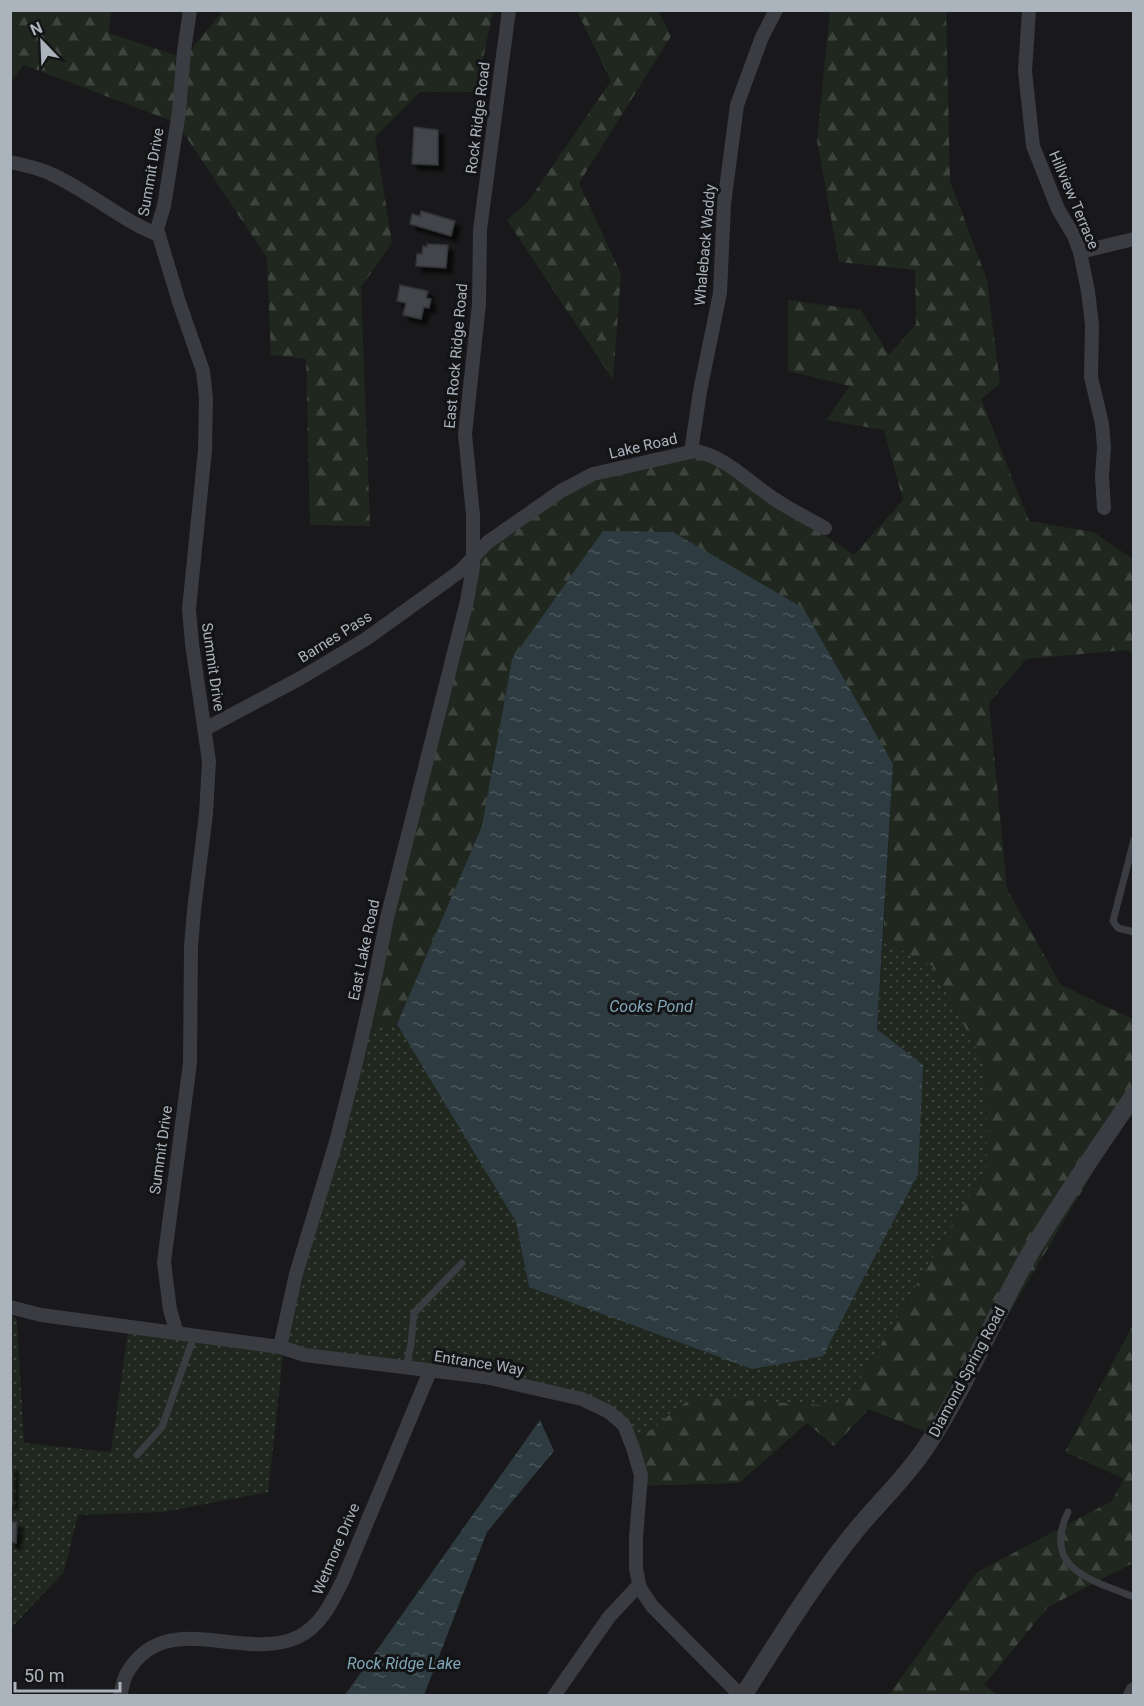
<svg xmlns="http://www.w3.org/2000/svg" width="1144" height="1706" viewBox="0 0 1144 1706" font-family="Roboto,sans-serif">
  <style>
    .forest { fill: url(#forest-firs) }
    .park { fill: url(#park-dots) }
    .water { fill: url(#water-ripples) }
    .building { fill: #434548; stroke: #333438; stroke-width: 1.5; filter: url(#shadow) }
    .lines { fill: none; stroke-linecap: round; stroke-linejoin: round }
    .service { stroke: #3a3c41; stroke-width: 7 }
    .minor { stroke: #3a3c41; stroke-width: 14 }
    .tertiary { stroke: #3a3c41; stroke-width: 18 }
    .labels { text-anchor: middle; stroke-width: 6; stroke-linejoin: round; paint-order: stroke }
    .street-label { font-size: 15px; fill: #abb3bc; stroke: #141416 }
    .water-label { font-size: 16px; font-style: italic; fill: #80a8b8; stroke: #141416 }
  </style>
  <defs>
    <pattern id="forest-firs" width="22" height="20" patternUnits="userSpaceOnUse" patternTransform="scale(1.5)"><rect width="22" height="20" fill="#1f271e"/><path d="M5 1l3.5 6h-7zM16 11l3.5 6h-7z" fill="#3d443d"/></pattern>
    <pattern id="park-dots" width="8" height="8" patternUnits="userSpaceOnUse" patternTransform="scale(1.5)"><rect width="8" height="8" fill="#1f271e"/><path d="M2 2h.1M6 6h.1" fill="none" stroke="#3d443d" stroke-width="1.8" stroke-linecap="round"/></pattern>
    <pattern id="water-ripples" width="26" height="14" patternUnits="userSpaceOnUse" patternTransform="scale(1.5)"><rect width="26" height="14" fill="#2e3c41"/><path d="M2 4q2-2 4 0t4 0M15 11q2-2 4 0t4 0" fill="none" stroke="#4a565a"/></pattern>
    <filter id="shadow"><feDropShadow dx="5.5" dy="5.5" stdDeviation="1.5" flood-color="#0009"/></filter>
  </defs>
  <rect width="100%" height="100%" fill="#19191b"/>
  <g class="forest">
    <path d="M 11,11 L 111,11 L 109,33 L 184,58 L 223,11 L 493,11 L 476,92 L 420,92 L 375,137 L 392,243 L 361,287 L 370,526 L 310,525 L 306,359 L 271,355 L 267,258 L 177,123 L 24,65 L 11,81 Z"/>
    <path d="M 577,11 L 658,11 L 671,36 L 579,183 L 621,274 L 613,380 L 507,220 L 527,203 L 611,81 Z"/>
    <path d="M 830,11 L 946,11 L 950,181 L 987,280 L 1000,384 L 981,399 L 1029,521 L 1093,532 L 1133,559 L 1133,654 L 1127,650 L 1026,659 L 989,703 L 1007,889 L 1061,985 L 1133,1019 L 1133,1105 L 936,1436 L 869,1409 L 834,1446 L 807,1423 L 739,1483 L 643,1486 L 635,1442 L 692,1397 L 844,1406 L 987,1166 L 986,1067 L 932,966 L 883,941 L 893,764 L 512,659 L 482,826 L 397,1024 L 369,1026 L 481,552 L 585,475 L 701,452 L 854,555 L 903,500 L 884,430 L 826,420 L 850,386 L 788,371 L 788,300 L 861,310 L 889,355 L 916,324 L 915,270 L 839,262 L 817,140 Z"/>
    <path d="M 1133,1325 L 1133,1563 L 1048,1607 L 984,1685 L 998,1695 L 888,1696 L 977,1572 L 1112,1501 L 1124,1479 L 1065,1452 Z"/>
  </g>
  <path class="park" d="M 883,941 L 932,966 L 986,1067 L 987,1166 L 844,1406 L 692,1397 L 635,1442 L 584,1398 L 283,1356 L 268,1492 L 164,1512 L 78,1515 L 64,1572 L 11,1628 L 10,1313 L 17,1320 L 24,1443 L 111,1452 L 128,1332 L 283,1354 L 369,1026 L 397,1024 L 516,1222 L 529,1287 L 923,1065 L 877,1029 Z"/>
  <g class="water">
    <path d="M 603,531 L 673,532 L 803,608 L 893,764 L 877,1029 L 923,1065 L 918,1174 L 823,1356 L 752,1369 L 529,1287 L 516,1222 L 397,1024 L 482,826 L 512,659 Z"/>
    <path d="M 540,1420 L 554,1451 L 487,1532 L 424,1695 L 345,1695 Z"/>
  </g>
  <g class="building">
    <path d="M 414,127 L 438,130 L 438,165 L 412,164 Z"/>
    <path d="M 421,211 L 455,221 L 451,236 L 410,224 L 412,214 L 420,216 Z"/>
    <path d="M 427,244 L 448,245 L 446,268 L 416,266 L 417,254 L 422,254 L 423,246 L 427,247 Z"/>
    <path d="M 400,285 L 428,291 L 426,298 L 431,299 L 429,308 L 424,307 L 421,319 L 403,315 L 406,303 L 397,301 Z"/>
    <rect x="10" y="1466" width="2" height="38"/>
    <path d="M 10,1522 L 17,1522 L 16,1543 L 10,1542 Z"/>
  </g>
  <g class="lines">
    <g class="service">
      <path d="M 1134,840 L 1113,921 L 1118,928 L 1134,932"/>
      <path d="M 406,1368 L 411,1344 L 414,1313 L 462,1263"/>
      <path d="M 137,1455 L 162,1427 L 194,1336"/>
      <path d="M 1068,1512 C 1041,1569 1092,1580 1134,1597"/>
    </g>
    <g class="minor">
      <path d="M 1029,10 L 1025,71 L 1033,146 L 1058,209 L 1074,236 L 1080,252 L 1088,291 L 1092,325 L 1091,377 L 1102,424 L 1104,447 L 1102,476 L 1104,508"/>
      <path d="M 10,162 C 24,165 39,168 51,174 C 89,191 120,220 159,235"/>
      <path d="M 1080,252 L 1134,239"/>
      <path d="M 691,452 L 700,391 L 720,293 L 724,204 L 737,105 L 762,37 L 776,10"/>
      <path d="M 205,729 L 299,679 L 366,639 L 459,572 L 488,542 L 561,491 L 593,474 L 695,451 C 727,457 749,483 776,500 C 791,510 809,519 825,528"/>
      <path d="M 10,1307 L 41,1315 L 280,1347 L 305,1355 L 485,1377 L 582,1399 L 609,1412 L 624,1425 L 633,1448 L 641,1475 L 636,1538 L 636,1569 L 640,1588 L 652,1606 L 741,1696"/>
      <path d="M 177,1333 L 170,1310 L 164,1262 L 190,1063 L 191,947 L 194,910 L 206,814 L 209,761 L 192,644 L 189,609 L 205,450 L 206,398 L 203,371 L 179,302 L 157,229 L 164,206 L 179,112 L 184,51 L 190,10"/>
      <path d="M 280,1347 L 296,1274 L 336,1142 L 355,1067 L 373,988 L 387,918 L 467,601 L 473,567 L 473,515 L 465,434 L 479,304 L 480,230 L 509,10"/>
      <path d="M 120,1696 C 122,1689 123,1680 127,1673 C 166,1606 242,1663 298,1637 C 321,1626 332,1602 343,1580 L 430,1371"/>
      <path d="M 554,1696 L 609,1617 L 639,1585"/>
    </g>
    <g class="tertiary">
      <path d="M 743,1696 C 778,1641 812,1585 853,1534 C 876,1505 905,1479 926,1447 C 966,1387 993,1318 1029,1255 C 1061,1201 1098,1148 1134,1095"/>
      <path d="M 1132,1696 L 1134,1691"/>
    </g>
  </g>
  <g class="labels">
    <g class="street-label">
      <text transform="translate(478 118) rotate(-83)" y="5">Rock Ridge Road</text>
      <text transform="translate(151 172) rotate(-80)" y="5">Summit Drive</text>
      <text transform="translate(1074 200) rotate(67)" y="5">Hillview Terrace</text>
      <text transform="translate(705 245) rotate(-85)" y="5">Whaleback Waddy</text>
      <text transform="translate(456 356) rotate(-85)" y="5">East Rock Ridge Road</text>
      <text transform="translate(643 446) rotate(-13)" y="5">Lake Road</text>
      <text transform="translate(335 637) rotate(-32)" y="5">Barnes Pass</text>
      <text transform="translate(213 667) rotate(82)" y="5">Summit Drive</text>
      <text transform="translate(364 950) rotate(-78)" y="5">East Lake Road</text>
      <text transform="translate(161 1150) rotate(-82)" y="5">Summit Drive</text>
      <text transform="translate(479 1363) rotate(9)" y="5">Entrance Way</text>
      <text transform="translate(967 1372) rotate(-62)" y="5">Diamond Spring Road</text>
      <text transform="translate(336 1549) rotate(-67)" y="5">Wetmore Drive</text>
    </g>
    <g class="water-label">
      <text x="651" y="1012">Cooks Pond</text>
      <text x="404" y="1669">Rock Ridge Lake</text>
    </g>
  </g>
  <rect width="1144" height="1706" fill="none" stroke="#abb3bc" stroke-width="24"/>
  <g transform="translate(42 42) rotate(337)" stroke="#141416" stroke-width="4.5" paint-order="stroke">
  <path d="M0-4.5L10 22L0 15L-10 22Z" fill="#abb3bc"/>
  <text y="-9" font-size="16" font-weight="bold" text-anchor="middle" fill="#abb3bc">N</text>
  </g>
  <path d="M15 1682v9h105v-9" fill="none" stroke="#abb3bc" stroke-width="3"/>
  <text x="24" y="1682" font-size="18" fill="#abb3bc" stroke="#141416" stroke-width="4.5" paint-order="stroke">50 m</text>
</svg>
